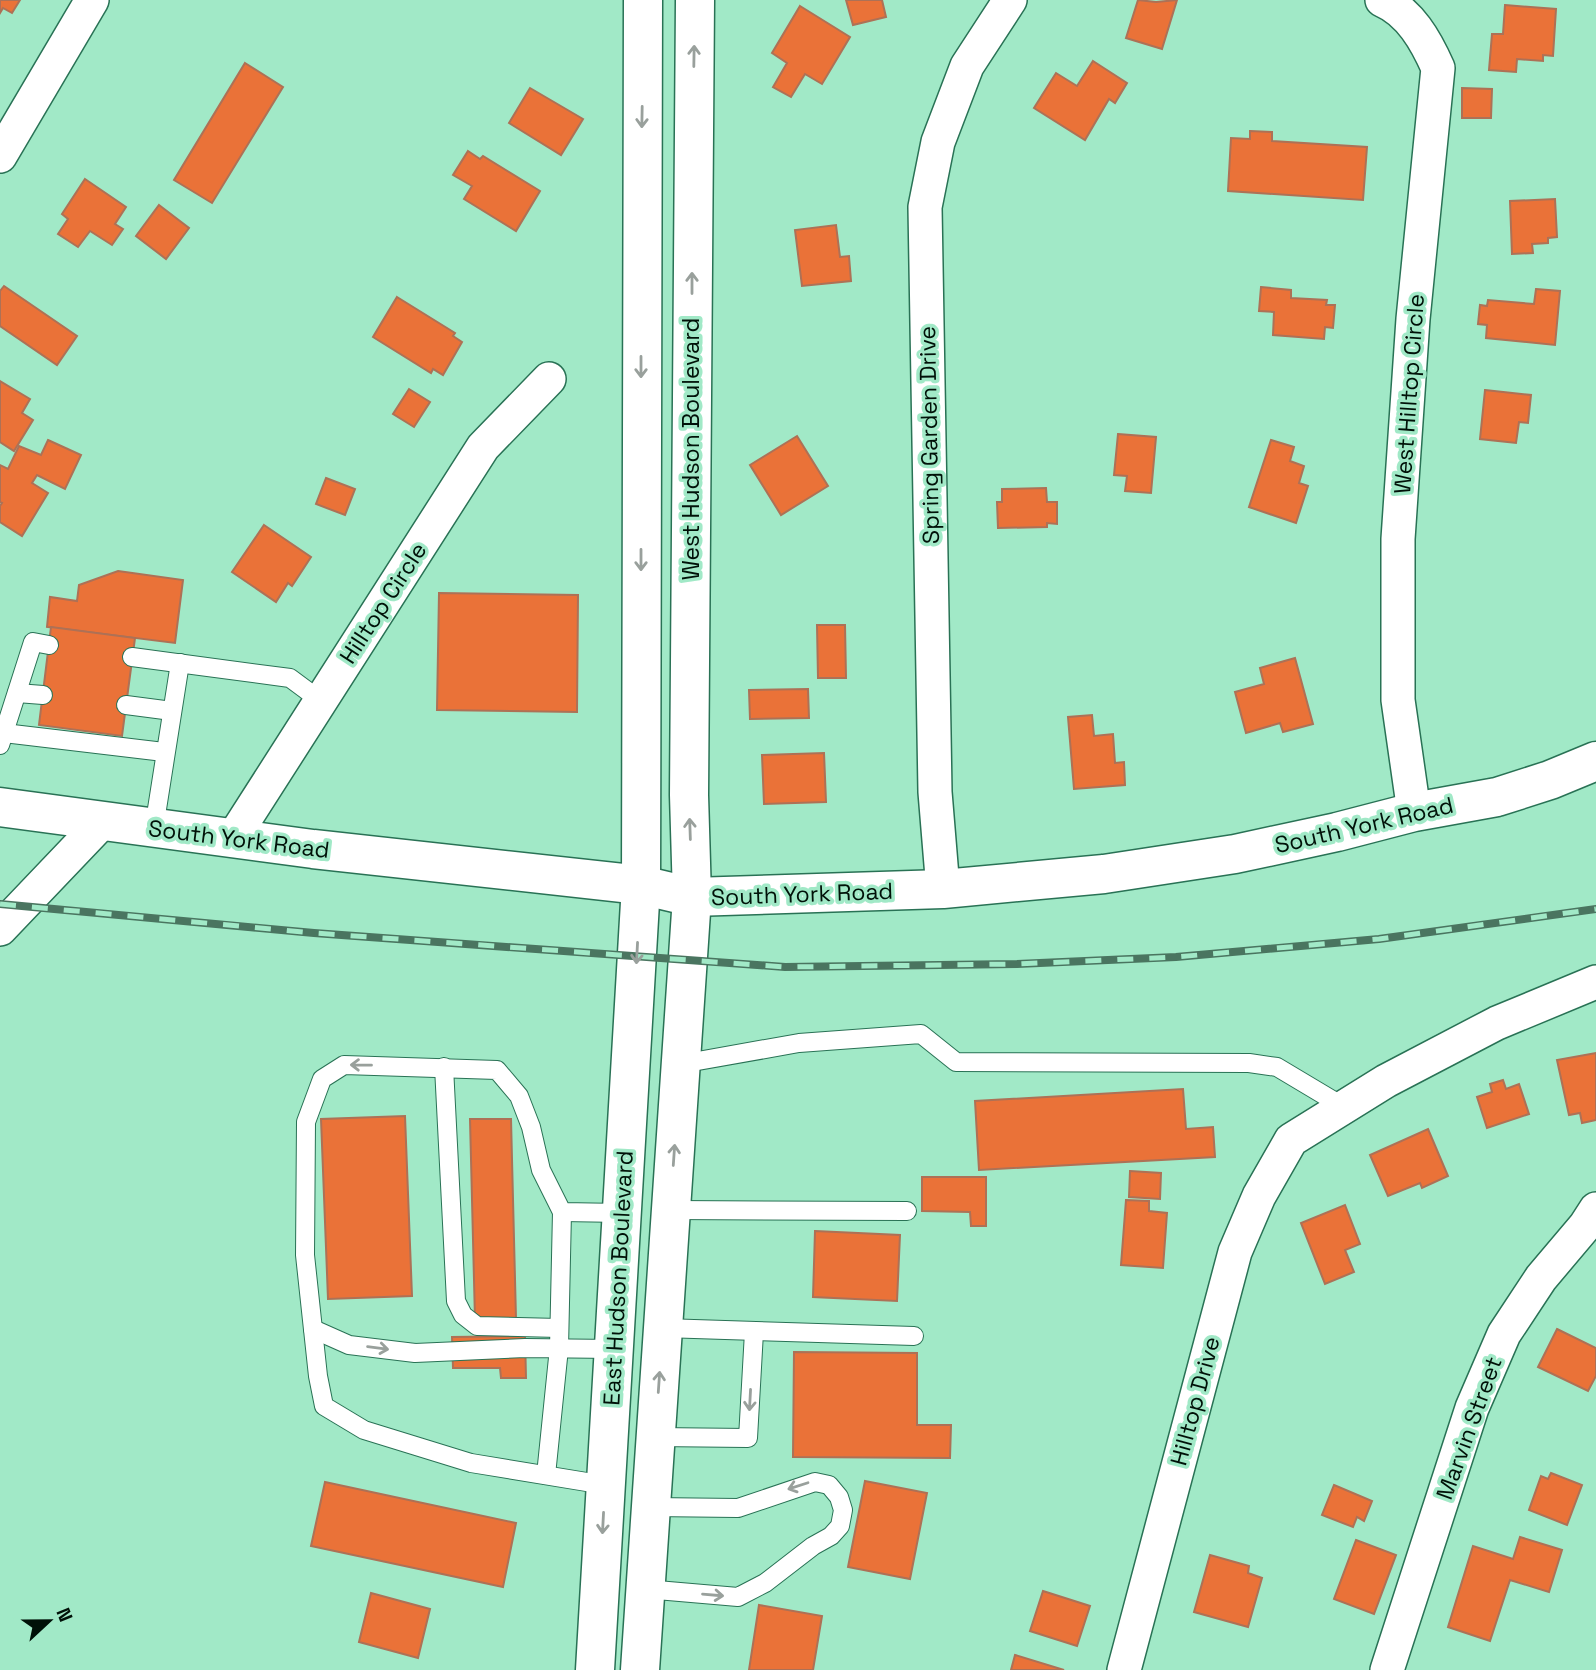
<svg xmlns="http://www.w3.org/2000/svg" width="1596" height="1670" viewBox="0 0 1596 1670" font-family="'Space Grotesk',sans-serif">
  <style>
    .building { fill: #ea7238; stroke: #ad7156; stroke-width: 2 }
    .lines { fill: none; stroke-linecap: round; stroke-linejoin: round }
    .service-casing { stroke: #297255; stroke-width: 20 }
    .minor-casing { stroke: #297255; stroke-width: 36 }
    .secondary-casing { stroke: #297255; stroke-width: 41 }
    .primary-casing { stroke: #297255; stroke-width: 41 }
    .service { stroke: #fff; stroke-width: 18 }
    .minor { stroke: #fff; stroke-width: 33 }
    .secondary { stroke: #fff; stroke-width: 38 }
    .primary { stroke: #fff; stroke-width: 38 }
    .rail-casing { stroke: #4a7560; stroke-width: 8 }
    .rail { stroke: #a1e9c7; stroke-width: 5; stroke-dasharray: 16; stroke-linecap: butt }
    .oneway { stroke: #99a09c }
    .labels { text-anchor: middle; stroke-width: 7; stroke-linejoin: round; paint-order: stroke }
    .street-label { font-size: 23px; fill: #001108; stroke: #a1e9c7 }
  </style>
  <rect width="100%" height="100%" fill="#a1e9c7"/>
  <g class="building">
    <path d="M 0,0 L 20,0 L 12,13 L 3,8 L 0,13 Z"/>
    <path d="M 846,0 L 882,0 L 886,17 L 853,25 Z"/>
    <path d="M 1138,0 L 1156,2 L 1177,0 L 1162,49 L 1126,38 Z"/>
    <path d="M 1505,5 L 1556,9 L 1553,56 L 1543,55 L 1543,61 L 1517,59 L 1516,72 L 1489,70 L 1492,34 L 1503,34 Z"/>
    <path d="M 800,6 L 850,37 L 822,84 L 805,74 L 791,97 L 773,87 L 787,63 L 772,53 Z"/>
    <path d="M 1093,61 L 1127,83 L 1115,103 L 1109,99 L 1085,140 L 1034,108 L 1056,73 L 1077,86 Z"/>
    <path d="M 245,63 L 283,87 L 212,203 L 174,180 Z"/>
    <path d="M 530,88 L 583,119 L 561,155 L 509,123 Z"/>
    <path d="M 1462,88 L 1492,89 L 1491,118 L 1462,118 Z"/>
    <path d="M 1250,131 L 1272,132 L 1272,141 L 1367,147 L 1363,200 L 1228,191 L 1231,138 L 1250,139 Z"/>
    <path d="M 468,151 L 480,159 L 483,156 L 540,191 L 516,231 L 464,199 L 472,186 L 453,175 Z"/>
    <path d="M 85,179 L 126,207 L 115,224 L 123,229 L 112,245 L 90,231 L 78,247 L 58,234 L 68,219 L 62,214 Z"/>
    <path d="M 1555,199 L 1557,237 L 1548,238 L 1548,243 L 1532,244 L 1533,253 L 1512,254 L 1510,201 Z"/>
    <path d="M 159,205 L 189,228 L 166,259 L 136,236 Z"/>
    <path d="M 836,225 L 840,257 L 849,256 L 851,281 L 802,286 L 795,230 Z"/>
    <path d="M 4,286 L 77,336 L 57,365 L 0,326 L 0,291 Z"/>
    <path d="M 1261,287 L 1291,290 L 1291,298 L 1327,300 L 1326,305 L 1335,305 L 1333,328 L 1325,327 L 1324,339 L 1273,335 L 1274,312 L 1259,311 Z"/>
    <path d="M 1536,289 L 1560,291 L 1555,345 L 1486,338 L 1487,325 L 1478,324 L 1480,305 L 1487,306 L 1488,300 L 1534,304 Z"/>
    <path d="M 397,297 L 455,333 L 453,336 L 462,342 L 443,375 L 433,369 L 431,373 L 373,337 Z"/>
    <path d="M 0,381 L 30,399 L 22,413 L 33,420 L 14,451 L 0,442 Z"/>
    <path d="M 409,389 L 430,402 L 414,427 L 393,414 Z"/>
    <path d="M 1485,390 L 1531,395 L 1528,423 L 1519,422 L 1516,443 L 1480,439 Z"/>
    <path d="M 1118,434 L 1156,437 L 1151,493 L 1125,491 L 1127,476 L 1114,475 Z"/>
    <path d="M 797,436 L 828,486 L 781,515 L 750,465 Z"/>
    <path d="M 48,440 L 81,455 L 65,489 L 37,475 L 32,483 L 48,493 L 22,536 L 0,522 L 0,506 L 2,503 L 0,502 L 0,465 L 8,469 L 19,446 L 41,455 Z"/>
    <path d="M 1271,440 L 1294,447 L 1290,461 L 1304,466 L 1299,483 L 1308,486 L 1296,523 L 1249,507 Z"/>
    <path d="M 326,478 L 355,489 L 345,515 L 316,504 Z"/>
    <path d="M 1046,488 L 1047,502 L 1057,502 L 1057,524 L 1047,523 L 1047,527 L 998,528 L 997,502 L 1002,502 L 1002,489 Z"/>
    <path d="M 264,525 L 311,557 L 292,586 L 288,583 L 276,602 L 232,572 Z"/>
    <path d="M 118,571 L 183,580 L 175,643 L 47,627 L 50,597 L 77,601 L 79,585 Z"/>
    <path d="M 439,593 L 578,595 L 577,712 L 437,710 Z"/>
    <path d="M 817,625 L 845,625 L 846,678 L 818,678 Z"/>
    <path d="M 51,627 L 135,638 L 122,736 L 39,725 Z"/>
    <path d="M 1295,658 L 1313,724 L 1283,732 L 1280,723 L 1246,733 L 1235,692 L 1264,684 L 1260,668 Z"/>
    <path d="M 808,689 L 809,718 L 750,719 L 749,690 Z"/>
    <path d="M 1092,715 L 1094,736 L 1113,734 L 1115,763 L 1124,762 L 1125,785 L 1074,789 L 1068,717 Z"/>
    <path d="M 824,753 L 826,802 L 764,804 L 762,755 Z"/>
    <path d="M 1596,1053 L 1596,1120 L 1582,1123 L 1580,1113 L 1569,1115 L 1557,1060 Z"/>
    <path d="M 1503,1080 L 1506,1089 L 1519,1084 L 1529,1114 L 1487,1128 L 1477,1097 L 1492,1092 L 1490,1084 Z"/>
    <path d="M 1183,1089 L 1186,1129 L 1213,1127 L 1215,1157 L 979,1170 L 975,1101 Z"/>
    <path d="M 405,1116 L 412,1296 L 328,1299 L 321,1119 Z"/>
    <path d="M 470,1119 L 511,1119 L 516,1319 L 475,1320 Z"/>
    <path d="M 1428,1129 L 1448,1176 L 1422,1188 L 1420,1183 L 1388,1196 L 1370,1155 Z"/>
    <path d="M 1130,1171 L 1161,1173 L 1160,1199 L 1129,1197 Z"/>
    <path d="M 922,1177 L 986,1177 L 986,1226 L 971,1226 L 970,1212 L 922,1211 Z"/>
    <path d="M 1126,1200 L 1149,1201 L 1149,1211 L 1167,1213 L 1163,1268 L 1121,1265 Z"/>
    <path d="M 1345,1205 L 1360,1244 L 1345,1250 L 1354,1272 L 1325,1284 L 1301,1223 Z"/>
    <path d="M 815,1231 L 900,1235 L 897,1301 L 813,1297 Z"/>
    <path d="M 1557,1329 L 1596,1348 L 1596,1376 L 1588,1391 L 1538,1367 Z"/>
    <path d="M 525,1336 L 526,1378 L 501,1378 L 500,1368 L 453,1368 L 452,1337 Z"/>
    <path d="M 794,1352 L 917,1353 L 917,1425 L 951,1425 L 950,1458 L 793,1457 Z"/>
    <path d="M 1551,1473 L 1582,1485 L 1567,1525 L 1529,1510 L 1541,1476 L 1548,1479 Z"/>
    <path d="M 865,1481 L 927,1493 L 910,1579 L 848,1567 Z"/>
    <path d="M 325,1482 L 516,1523 L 503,1587 L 311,1546 Z"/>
    <path d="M 1334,1485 L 1372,1501 L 1364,1521 L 1357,1517 L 1353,1527 L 1322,1515 Z"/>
    <path d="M 1520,1537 L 1562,1550 L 1549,1592 L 1510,1580 L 1490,1641 L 1448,1627 L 1473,1546 L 1513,1559 Z"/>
    <path d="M 1356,1540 L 1396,1555 L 1374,1614 L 1334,1599 Z"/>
    <path d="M 1210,1555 L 1249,1566 L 1248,1573 L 1262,1578 L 1248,1627 L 1194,1612 Z"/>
    <path d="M 1043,1591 L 1090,1606 L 1077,1646 L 1030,1631 Z"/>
    <path d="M 371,1593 L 430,1609 L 418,1658 L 359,1642 Z"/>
    <path d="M 759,1605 L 822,1616 L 813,1670 L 749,1670 Z"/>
    <path d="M 1015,1655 L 1064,1670 L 1011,1670 Z"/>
  </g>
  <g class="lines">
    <g class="service-casing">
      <g id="service">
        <path d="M 132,657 L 290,678 L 321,701"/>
        <path d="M 17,693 L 43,695"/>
        <path d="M 126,705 L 172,711"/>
        <path d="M 4,733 L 164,752"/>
        <path d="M 0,745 L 33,642 L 49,645"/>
        <path d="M 154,828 L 180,663"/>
        <path d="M 681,1064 L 799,1043 L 921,1034 L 956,1062 L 1249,1063 L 1277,1067 L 1344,1107"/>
        <path d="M 444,1067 L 456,1301 L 463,1315 L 477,1326 L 559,1328"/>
        <path d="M 671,1210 L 907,1211"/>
        <path d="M 663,1328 L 914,1336"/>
        <path d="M 313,1329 L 349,1345 L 415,1353 L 525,1348 L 614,1349"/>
        <path d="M 655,1437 L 748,1438 L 754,1332"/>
        <path d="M 546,1475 L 559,1348 L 562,1212"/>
        <path d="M 605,1485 L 471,1463 L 364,1430 L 324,1406 L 318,1376 L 305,1255 L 306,1122 L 322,1079 L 344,1065 L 497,1070 L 519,1096 L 531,1127 L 541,1170 L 562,1212 L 622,1213"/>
        <path d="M 645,1589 L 738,1597 L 765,1583 L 813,1546 L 831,1536 L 840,1526 L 843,1510 L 839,1497 L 829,1485 L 815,1482 L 738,1508 L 651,1507"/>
      </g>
    </g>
    <g class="minor-casing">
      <g id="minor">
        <path d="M 1382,0 C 1410,12 1426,41 1438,68 L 1413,319 L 1398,539 L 1398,700 L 1414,812"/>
        <path d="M 0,156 L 92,0"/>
        <path d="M 233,838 L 483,447 L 549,379"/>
        <path d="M 943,889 L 935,792 L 925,207 L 938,142 L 967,66 L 1010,0"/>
        <path d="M 0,929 L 103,821"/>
        <path d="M 1124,1670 L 1235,1252 L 1259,1196 L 1291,1140 L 1386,1081 L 1497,1023 L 1596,982"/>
        <path d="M 1387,1670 L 1472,1408 L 1504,1334 L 1541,1278 L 1585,1226 L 1596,1209"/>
      </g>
    </g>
    <g class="secondary-casing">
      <g id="secondary">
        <path d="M 595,1670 L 641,885 L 643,0"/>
        <path d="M 640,1670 L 692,897 L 689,795 L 695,0"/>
      </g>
    </g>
    <g class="primary-casing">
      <path id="primary" d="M 0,807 L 313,849 L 641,885 L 692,897 L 943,889 L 1104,874 L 1235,854 L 1337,832 L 1414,812 L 1497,797 L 1550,780 L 1596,761"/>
    </g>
    <use href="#service" class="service"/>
    <use href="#minor" class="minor"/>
    <use href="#secondary" class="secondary"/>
    <use href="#primary" class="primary"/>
    <g class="rail-casing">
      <path id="rail" d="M 0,904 L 314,933 L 785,967 L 1017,964 L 1176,957 L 1379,939 L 1596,909"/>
    </g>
    <use href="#rail" class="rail"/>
  </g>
  <defs><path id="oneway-shaft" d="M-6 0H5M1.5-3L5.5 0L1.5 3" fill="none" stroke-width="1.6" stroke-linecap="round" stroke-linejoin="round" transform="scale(1.75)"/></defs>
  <g class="oneway">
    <use href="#oneway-shaft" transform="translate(694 56) rotate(-89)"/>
    <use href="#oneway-shaft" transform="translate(642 117) rotate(91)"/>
    <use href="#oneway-shaft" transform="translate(692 283) rotate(-90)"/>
    <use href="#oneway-shaft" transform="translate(641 367) rotate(90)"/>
    <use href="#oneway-shaft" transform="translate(641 560) rotate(90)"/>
    <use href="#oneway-shaft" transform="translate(690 829) rotate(-92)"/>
    <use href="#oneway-shaft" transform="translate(637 953) rotate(93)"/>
    <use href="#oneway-shaft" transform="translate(361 1065) rotate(-179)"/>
    <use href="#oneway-shaft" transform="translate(674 1155) rotate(-86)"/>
    <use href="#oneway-shaft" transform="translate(378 1348) rotate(7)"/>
    <use href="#oneway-shaft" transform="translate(659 1382) rotate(-86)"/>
    <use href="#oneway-shaft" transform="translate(750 1400) rotate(93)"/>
    <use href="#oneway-shaft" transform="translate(798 1486) rotate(162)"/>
    <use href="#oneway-shaft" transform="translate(603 1523) rotate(93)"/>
    <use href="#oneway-shaft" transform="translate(713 1595) rotate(5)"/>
  </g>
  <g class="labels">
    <g class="street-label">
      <text transform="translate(1409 394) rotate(-86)" y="8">West Hilltop Circle</text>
      <text transform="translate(929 435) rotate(-91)" y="8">Spring Garden Drive</text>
      <text transform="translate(691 449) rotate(-90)" y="8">West Hudson Boulevard</text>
      <text transform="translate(383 603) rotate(-57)" y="8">Hilltop Circle</text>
      <text transform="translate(1364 825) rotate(-13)" y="8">South York Road</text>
      <text transform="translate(239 839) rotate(7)" y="8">South York Road</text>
      <text transform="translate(802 894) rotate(-2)" y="8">South York Road</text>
      <text transform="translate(618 1278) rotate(-87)" y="8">East Hudson Boulevard</text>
      <text transform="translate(1195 1401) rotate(-75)" y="8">Hilltop Drive</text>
      <text transform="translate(1469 1428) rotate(-70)" y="8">Marvin Street</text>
    </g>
  </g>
  <g transform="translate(49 1621) rotate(68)" stroke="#a1e9c7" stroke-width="5" paint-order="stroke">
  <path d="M0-5L12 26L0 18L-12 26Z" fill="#001108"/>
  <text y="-10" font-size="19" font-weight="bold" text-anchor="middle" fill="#001108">N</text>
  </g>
</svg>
